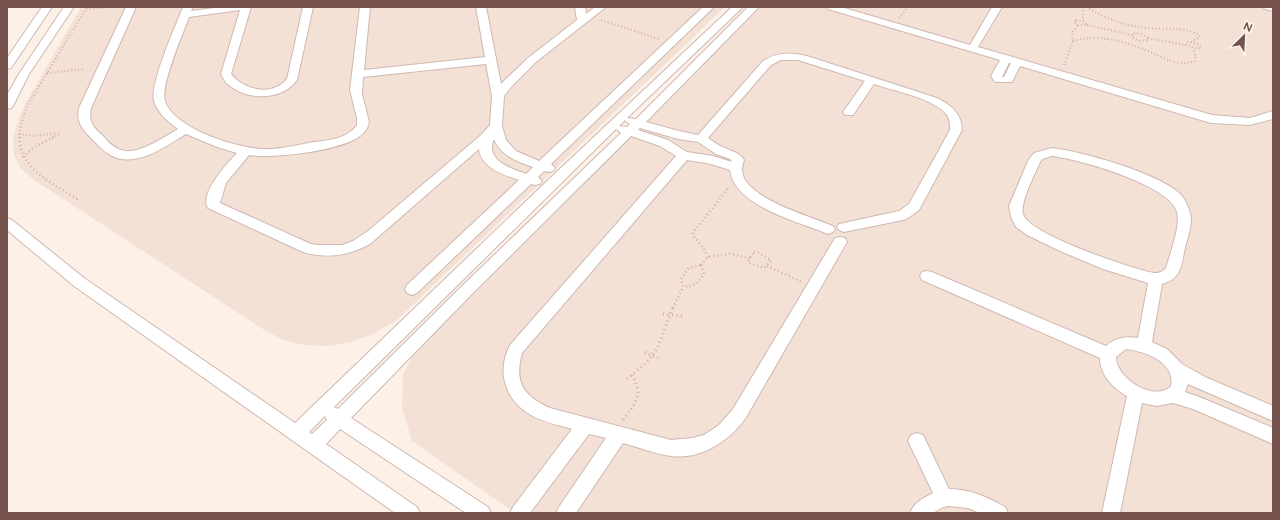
<svg xmlns="http://www.w3.org/2000/svg" width="1280" height="520" viewBox="0 0 1280 520" font-family="Figtree,sans-serif">
  <style>
    .residential { fill: #f3e1d6 }
    .lines { fill: none; stroke-linecap: round; stroke-linejoin: round }
    .street-casing { stroke: #cfb8b0; stroke-width: 2 }
    .path-far2 { stroke: #d5ada2; stroke-width: 2; stroke-dasharray: 1 2.5; stroke-linecap: butt }
    .path-far1 { stroke: #d5ada2; stroke-width: 2.5; stroke-dasharray: 1 3; stroke-linecap: butt }
    .path { stroke: #d5ada2; stroke-width: 3; stroke-dasharray: 1 3.5; stroke-linecap: butt }
    .street { fill: #fff; fill-rule: evenodd }
  </style>
  <rect width="100%" height="100%" fill="#fcf0e7"/>
  <g class="residential">
    <path d="M 81,7 L 725,7 L 397,320 L 375,333 L 352,342 L 327,346 L 304,345 L 283,340 L 266,331 L 34,180 L 21,169 L 14,155 L 13,140 L 17,124 L 24,106 Z"/>
    <path d="M 759,7 L 1273,7 L 1273,513 L 515,513 L 412,441 L 402,408 L 403,375 L 420,342 Z"/>
  </g>
  <g class="lines">
    <g class="street-casing">
      <g id="street">
        <path d="M 42,7 L 52,7 L 11,68 L 7,69 L 7,58 Z"/>
        <path d="M 64,7 L 74,7 L 29,74 L 13,106 L 11,108 L 7,109 L 7,95 L 19,74 Z"/>
        <path d="M 126,7 L 136,7 L 91,108 C 88,121 93,127 102,135 C 107,140 113,148 121,150 C 137,156 164,137 178,129 C 168,122 157,112 154,101 C 149,85 176,25 183,7 L 193,7 L 191,11 L 222,7 L 251,7 L 231,74 C 244,90 272,97 287,79 L 303,7 L 313,7 L 297,80 C 283,100 249,101 230,86 C 226,84 223,78 221,74 L 240,10 L 189,17 C 183,34 160,86 165,101 C 174,129 237,148 262,149 C 279,150 297,145 314,142 C 329,140 347,139 357,125 L 357,118 L 350,90 L 360,7 L 370,7 L 364,70 L 485,57 L 476,7 L 486,7 L 501,84 L 528,58 L 577,20 L 575,7 L 585,7 L 586,14 L 595,7 L 606,7 L 536,62 L 512,86 L 504,96 L 502,126 L 506,140 L 516,151 L 539,161 L 703,7 L 714,7 L 551,164 L 555,168 L 553,171 L 549,172 L 544,171 L 538,177 L 542,181 L 540,184 L 536,185 L 531,184 L 417,293 L 412,295 L 407,293 L 405,289 L 407,285 L 519,180 C 504,175 481,168 479,149 L 370,244 C 348,256 327,259 303,252 L 208,208 C 199,193 227,164 237,153 L 217,147 L 186,134 C 166,146 137,168 112,156 C 104,152 97,144 91,138 C 82,129 76,121 79,108 ZM 486,64 L 492,96 L 490,125 L 481,135 L 368,231 L 353,241 L 342,245 L 318,245 L 311,244 L 220,203 L 226,183 L 249,155 C 272,159 333,151 353,140 C 361,137 368,130 369,122 L 362,94 L 363,77 ZM 494,139 C 500,155 517,162 533,167 L 526,174 C 509,168 485,160 494,139 Z"/>
        <path d="M 732,7 L 743,7 L 627,118 L 636,119 L 748,7 L 759,7 L 646,122 L 679,131 L 698,135 L 763,61 C 777,52 791,52 807,56 L 937,98 C 951,105 962,114 962,130 L 919,210 L 908,218 L 903,220 L 844,232 L 839,230 L 837,227 L 839,224 L 899,211 L 909,204 L 950,130 C 950,125 950,119 947,115 C 934,98 893,91 874,84 L 853,115 L 845,115 L 843,112 L 865,81 L 798,60 L 781,60 L 771,65 L 708,138 C 714,142 719,146 725,148 C 733,152 739,152 744,160 C 742,166 741,172 744,178 C 756,201 809,216 833,226 L 835,229 L 833,232 L 828,234 L 823,232 C 795,221 734,205 730,170 L 711,164 L 687,160 L 522,353 C 514,382 523,396 550,408 L 671,440 L 692,438 L 704,435 L 719,425 L 733,409 L 835,238 L 840,237 L 845,238 L 847,242 L 745,419 C 728,442 700,460 671,456 C 655,454 638,447 623,443 L 576,513 L 556,513 L 559,507 L 606,438 L 589,434 L 530,513 L 510,513 L 513,507 L 572,429 C 558,425 543,422 531,415 C 505,400 496,372 510,345 L 676,156 L 660,146 L 631,136 L 471,295 L 351,418 L 488,507 L 491,513 L 466,513 L 340,429 L 326,444 L 417,507 L 420,513 L 395,513 L 74,286 L 7,230 L 7,218 L 12,220 L 84,278 L 295,423 L 546,182 ZM 626,119 L 625,121 L 630,124 L 627,127 L 619,126 ZM 640,128 L 678,139 L 698,142 L 716,154 L 730,159 L 732,162 L 713,156 L 687,152 L 668,140 L 638,130 ZM 616,129 L 621,133 L 461,287 L 338,409 L 334,407 ZM 325,416 L 327,420 L 312,434 L 309,432 Z"/>
        <path d="M 826,7 L 841,7 L 970,45 L 992,7 L 1002,7 L 978,47 L 1212,115 L 1250,118 L 1273,111 L 1273,119 L 1250,125 L 1211,123 L 1020,66 L 1012,82 L 995,82 L 991,76 L 1000,60 L 828,9 ZM 1009,63 L 1011,63 L 1004,77 L 1002,77 Z"/>
        <path d="M 1263,7 L 1273,7 L 1273,11 L 1265,9 Z"/>
        <path d="M 1052,148 C 1084,152 1153,172 1178,192 C 1183,196 1187,203 1189,210 C 1194,222 1188,236 1185,248 C 1181,266 1182,278 1162,284 L 1152,342 L 1167,349 L 1182,364 L 1205,377 L 1273,406 L 1273,421 L 1188,384 L 1185,392 L 1202,398 L 1273,428 L 1273,444 L 1193,409 L 1173,403 L 1157,406 L 1142,403 L 1120,513 L 1102,513 L 1127,396 C 1113,388 1100,375 1100,358 L 922,280 L 920,276 L 922,272 L 927,271 L 932,272 L 1106,346 C 1115,338 1126,336 1138,338 L 1148,283 L 1103,269 L 1060,251 L 1027,235 L 1016,227 L 1011,217 L 1009,206 L 1028,161 L 1034,153 ZM 1052,156 C 1079,159 1170,185 1177,212 C 1181,225 1170,254 1166,268 C 1162,272 1160,273 1154,273 C 1132,269 1028,234 1023,214 C 1020,202 1035,174 1040,162 L 1042,159 ZM 1126,349 C 1144,351 1176,362 1171,386 C 1154,403 1116,378 1116,357 Z"/>
        <path d="M 917,433 L 923,435 L 949,489 C 970,489 987,497 1005,507 L 1008,513 L 980,513 L 968,508 L 948,506 L 941,508 L 933,513 L 910,513 C 914,503 923,498 933,493 L 908,441 L 911,435 Z"/>
      </g>
    </g>
    <g class="path-far2">
      <path d="M 1083,7 L 1083,21"/>
      <path d="M 1086,7 C 1105,18 1125,26 1147,28 C 1165,30 1183,26 1199,35 L 1200,37 L 1191,42"/>
      <path d="M 86,9 L 108,7"/>
      <path d="M 899,18 L 908,7"/>
      <path d="M 601,20 L 659,39"/>
      <path d="M 1076,20 L 1083,21 L 1087,25 L 1078,25 L 1074,22 Z"/>
      <path d="M 1087,25 L 1132,35"/>
      <path d="M 1134,33 L 1142,34 L 1148,38 L 1147,40 L 1139,41 L 1132,37 Z"/>
      <path d="M 1148,38 L 1186,45"/>
      <path d="M 1073,41 C 1099,34 1124,41 1148,51 C 1164,58 1177,67 1195,61 L 1196,57 L 1193,49"/>
      <path d="M 1187,42 L 1196,43 L 1201,47 L 1197,49 L 1186,45 Z"/>
      <path d="M 1064,65 L 1073,41 L 1072,33 L 1078,25"/>
      <path d="M 47,73 L 85,69"/>
      <path d="M 19,134 L 35,136 L 57,133"/>
      <path d="M 19,138 L 21,125 L 27,106 L 87,7"/>
      <path d="M 52,138 L 61,133"/>
    </g>
    <g class="path-far1">
      <path d="M 20,137 C 17,168 57,186 79,200"/>
      <path d="M 23,157 L 36,146 L 54,137"/>
      <path d="M 754,252 L 757,252 L 771,260 L 764,268 L 749,263 L 748,261 Z"/>
      <path d="M 708,257 L 702,246 L 693,236 L 693,233 L 729,187"/>
      <path d="M 701,265 L 704,274 C 698,284 694,286 683,287 L 681,279 L 689,268 Z"/>
      <path d="M 701,265 L 708,257 L 730,254 L 750,258"/>
      <path d="M 767,266 L 802,282"/>
      <path d="M 673,308 L 683,287"/>
    </g>
    <g class="path">
      <path d="M 663,314 L 684,316"/>
      <path d="M 645,352 L 658,358"/>
      <path d="M 627,379 L 647,362 L 657,349 L 673,307"/>
      <path d="M 623,420 C 635,403 644,396 632,375"/>
    </g>
    <use href="#street" class="street"/>
  </g>
  <rect width="1280" height="520" fill="none" stroke="#75534c" stroke-width="16"/>
  <g transform="translate(1244 36) rotate(24)" stroke="#fef5ed" stroke-width="3" paint-order="stroke">
  <path d="M0-3L7 15L0 10L-7 15Z" fill="#75534c"/>
  <text y="-6" font-size="11" font-weight="bold" text-anchor="middle" fill="#75534c">N</text>
  </g>
</svg>
